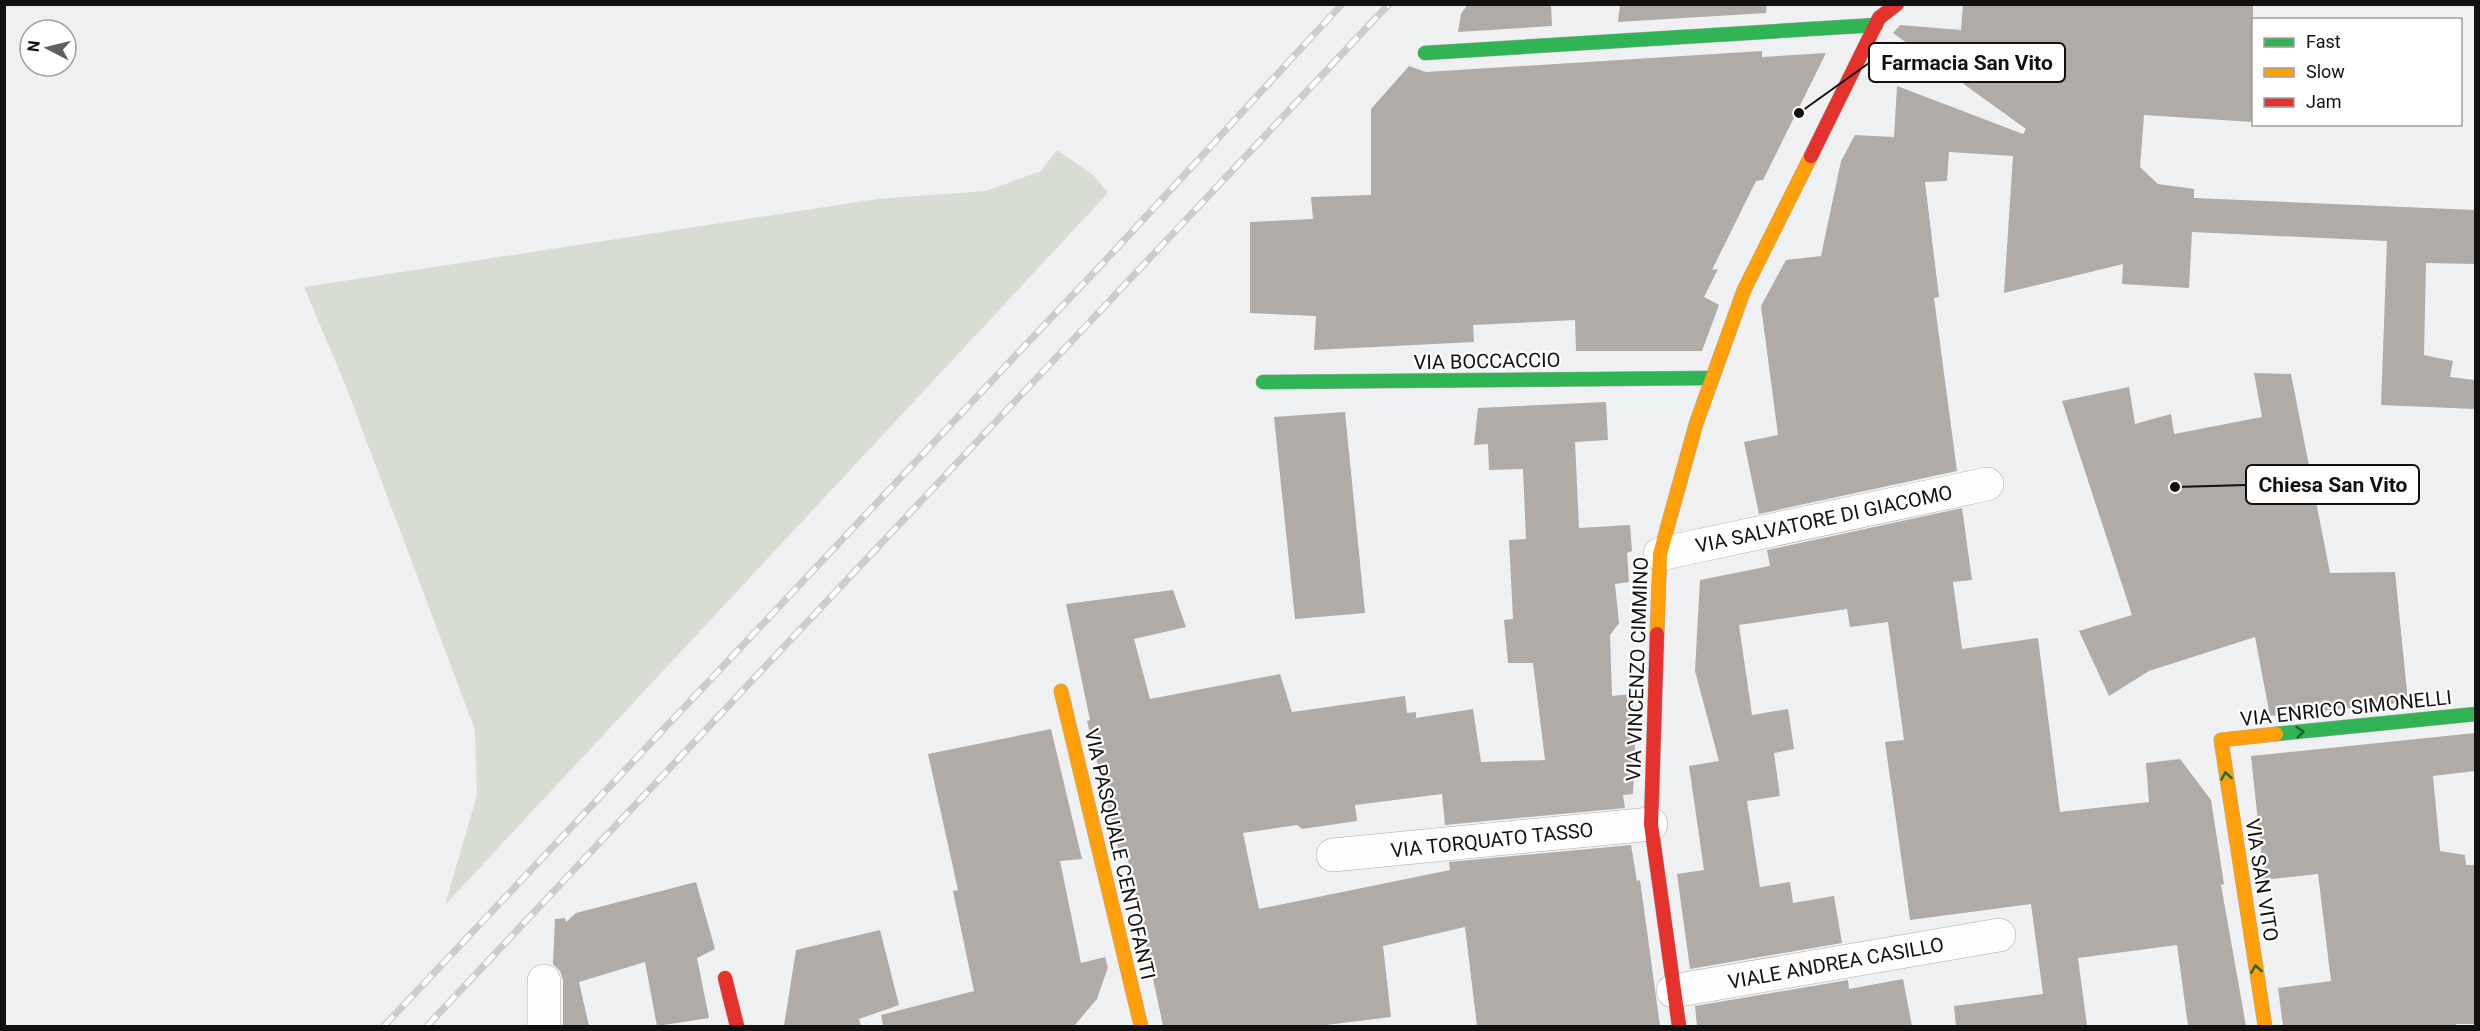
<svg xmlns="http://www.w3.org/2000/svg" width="2480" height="1031" viewBox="0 0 2480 1031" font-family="Roboto,sans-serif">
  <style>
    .green { fill: #d7ddd3 }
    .building { fill: #b0aba7 }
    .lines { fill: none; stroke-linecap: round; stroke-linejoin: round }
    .street-casing { stroke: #aaabad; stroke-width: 34 }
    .fast-casing { stroke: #aaabad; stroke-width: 15 }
    .slow-casing { stroke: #aaabad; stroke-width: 15 }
    .jam-casing { stroke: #aaabad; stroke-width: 15 }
    .street { stroke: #fdfdfd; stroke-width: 33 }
    .fast { stroke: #30b455; stroke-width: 14 }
    .slow { stroke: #ff9f0a; stroke-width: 14 }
    .jam { stroke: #e5322d; stroke-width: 14 }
    .rail-casing { stroke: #cccccd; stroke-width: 7 }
    .rail { stroke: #fff; stroke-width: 4.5; stroke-dasharray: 14; stroke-linecap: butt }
    .oneway { stroke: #206234 }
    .labels { text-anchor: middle; stroke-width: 4.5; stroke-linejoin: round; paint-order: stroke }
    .street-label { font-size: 20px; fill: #111112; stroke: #fff }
    .leader { fill: none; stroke: #111112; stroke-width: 2 }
    .callout-dot { fill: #111112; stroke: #fff; stroke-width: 2 }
    .callout { fill: #fff; stroke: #111112; stroke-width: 2 }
    .callout-label { font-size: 21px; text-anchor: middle; font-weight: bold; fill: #111112 }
  </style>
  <rect width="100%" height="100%" fill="#eff0f2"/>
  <path class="green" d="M 1057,150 L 1093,175 L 1108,193 L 445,905 L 477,795 L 475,730 L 345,384 L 304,287 L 877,199 L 986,191 L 1041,171 Z"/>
  <g class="building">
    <path d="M 1468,4 L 1551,4 L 1552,26 L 1458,32 L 1461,14 Z"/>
    <path d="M 1620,4 L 1767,4 L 1766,13 L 1618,22 Z"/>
    <path d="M 1963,4 L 2253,4 L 2253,122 L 2144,115 L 2140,167 L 2158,184 L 2194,189 L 2194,198 L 2475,210 L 2475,264 L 2426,263 L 2424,355 L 2453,361 L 2450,377 L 2475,380 L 2475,409 L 2381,405 L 2387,241 L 2192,232 L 2189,288 L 2122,284 L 2123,264 L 2004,293 L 2013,156 L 1949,152 L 1947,181 L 1925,182 L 1939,297 L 1934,298 L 1957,471 L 1759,514 L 1744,442 L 1778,435 L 1761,306 L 1786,260 L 1821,256 L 1841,161 L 1855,135 L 1894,137 L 1897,86 L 2023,134 L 2026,129 L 1893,33 L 1900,25 L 1961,30 Z"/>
    <path d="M 1762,51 L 1762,57 L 1826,53 L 1763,180 L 1756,181 L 1712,270 L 1718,269 L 1704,297 L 1719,305 L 1702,351 L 1576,351 L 1575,320 L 1473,325 L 1474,342 L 1314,350 L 1316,316 L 1250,313 L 1250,222 L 1313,219 L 1311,197 L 1371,195 L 1371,109 L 1409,66 L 1426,72 Z"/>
    <path d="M 2254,373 L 2291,374 L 2330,573 L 2395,572 L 2408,702 L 2270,716 L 2255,637 L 2149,671 L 2109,696 L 2079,631 L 2132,615 L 2062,401 L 2129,387 L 2135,424 L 2171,414 L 2174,434 L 2262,417 Z"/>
    <path d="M 1606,402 L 1608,440 L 1575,442 L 1579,528 L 1630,525 L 1632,551 L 1627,553 L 1629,582 L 1615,584 L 1619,623 L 1610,635 L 1612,696 L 1632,694 L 1635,747 L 1633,794 L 1623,795 L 1625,808 L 1445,825 L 1442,794 L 1355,805 L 1357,821 L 1302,829 L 1297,825 L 1243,833 L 1259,909 L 1450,870 L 1449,862 L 1631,845 L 1637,881 L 1640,880 L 1660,1026 L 1477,1026 L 1465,927 L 1383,946 L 1391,1017 L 1318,1026 L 1163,1026 L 1127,855 L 1120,856 L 1087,721 L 1090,720 L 1066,604 L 1173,590 L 1186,627 L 1134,639 L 1150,699 L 1280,674 L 1292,712 L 1405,696 L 1407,713 L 1416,712 L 1416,718 L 1473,709 L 1481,762 L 1545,760 L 1533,663 L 1508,663 L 1504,620 L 1513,619 L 1509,540 L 1526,539 L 1523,469 L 1489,470 L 1488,444 L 1474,445 L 1478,408 Z"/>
    <path d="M 1345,412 L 1365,613 L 1295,619 L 1274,417 Z"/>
    <path d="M 1962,508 L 1972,580 L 1953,582 L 1962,649 L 2038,638 L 2060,812 L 2149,802 L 2146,763 L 2180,759 L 2211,800 L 2224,884 L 2221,885 L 2246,1026 L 2188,1026 L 2177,945 L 2078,958 L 2087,1026 L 1956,1026 L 1954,1006 L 2043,994 L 2031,904 L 1910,920 L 1885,742 L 1904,740 L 1888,622 L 1850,627 L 1847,609 L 1739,625 L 1752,715 L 1788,709 L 1794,749 L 1774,753 L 1780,796 L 1747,801 L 1760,887 L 1790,882 L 1793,903 L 1834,896 L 1842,943 L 1690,969 L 1677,874 L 1704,870 L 1689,766 L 1719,761 L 1695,671 L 1700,580 L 1770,566 L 1767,550 Z"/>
    <path d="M 1051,729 L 1082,859 L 1060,861 L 1081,963 L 1105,957 L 1108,967 L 1097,999 L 1074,1026 L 883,1026 L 881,1015 L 974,991 L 953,891 L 958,890 L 928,754 Z"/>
    <path d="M 2475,733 L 2475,771 L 2433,776 L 2440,851 L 2465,855 L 2466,865 L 2475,865 L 2475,1024 L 2456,1024 L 2457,1026 L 2283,1026 L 2278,988 L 2331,981 L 2318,874 L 2262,880 L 2259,864 L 2263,869 L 2251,756 Z"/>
    <path d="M 696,882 L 715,949 L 697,958 L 709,1018 L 657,1026 L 645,962 L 579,982 L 589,1026 L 563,1026 L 563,980 L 560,971 L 553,964 L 555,919 L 565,918 L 566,922 L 576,913 Z"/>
    <path d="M 880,930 L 899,1005 L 859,1019 L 861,1026 L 784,1026 L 796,950 Z"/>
    <path d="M 1903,979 L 1912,1026 L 1697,1026 L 1695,1006 L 1848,980 L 1849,989 Z"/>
  </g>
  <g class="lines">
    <g class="street-casing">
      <g id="street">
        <path d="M 1660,554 L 1987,484"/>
        <path d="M 1333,855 L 1651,824"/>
        <path d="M 1673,991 L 1999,935"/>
        <path d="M 544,1026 L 544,981"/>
      </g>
    </g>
    <g class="fast-casing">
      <g id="fast">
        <path d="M 1425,53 L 1876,25"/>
        <path d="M 1263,382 L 1712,378"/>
        <path d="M 2276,734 L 2476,714"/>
      </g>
    </g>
    <g class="slow-casing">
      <g id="slow">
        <path d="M 1657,634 L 1660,554 L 1696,424 L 1744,290 L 1811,156"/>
        <path d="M 1061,691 L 1141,1026"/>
        <path d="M 2265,1026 L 2221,740 L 2276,734"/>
      </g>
    </g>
    <g class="jam-casing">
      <g id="jam">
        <path d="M 1811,156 L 1879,18 L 1897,4"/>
        <path d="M 1657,634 L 1651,824 L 1679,1026"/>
        <path d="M 725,978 L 737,1026"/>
      </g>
    </g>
    <use href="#street" class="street"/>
    <use href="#fast" class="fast"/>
    <use href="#slow" class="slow"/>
    <use href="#jam" class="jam"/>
    <g class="rail-casing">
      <g id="rail">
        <path d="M 384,1026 L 1116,249 L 1342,4"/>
        <path d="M 427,1026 L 1389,4"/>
      </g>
    </g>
    <use href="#rail" class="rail"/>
  </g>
  <defs><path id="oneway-chevron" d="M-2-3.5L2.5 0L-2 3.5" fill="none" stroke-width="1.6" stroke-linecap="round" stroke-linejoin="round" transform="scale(1.5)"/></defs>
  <g class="oneway">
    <use href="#oneway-chevron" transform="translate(2300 732) rotate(-6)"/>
    <use href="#oneway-chevron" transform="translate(2226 776) rotate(-99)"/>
    <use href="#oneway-chevron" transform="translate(2256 969) rotate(-99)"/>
  </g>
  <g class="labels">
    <g class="street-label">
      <text transform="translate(1487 361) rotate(-1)" y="7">VIA BOCCACCIO</text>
      <text transform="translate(1824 519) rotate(-12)" y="7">VIA SALVATORE DI GIACOMO</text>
      <text transform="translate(1637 669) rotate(-88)" y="7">VIA VINCENZO CIMMINO</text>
      <text transform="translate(2346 708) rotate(-6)" y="7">VIA ENRICO SIMONELLI</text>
      <text transform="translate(1492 840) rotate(-6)" y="7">VIA TORQUATO TASSO</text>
      <text transform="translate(1120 854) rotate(77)" y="7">VIA PASQUALE CENTOFANTI</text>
      <text transform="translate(2262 880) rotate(81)" y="7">VIA SAN VITO</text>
      <text transform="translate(1836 963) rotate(-10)" y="7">VIALE ANDREA CASILLO</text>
    </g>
  </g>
  <path class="leader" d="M1799 113L1869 63M2175 487L2246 485"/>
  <g class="callout-dot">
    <circle cx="1799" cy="113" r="6"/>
    <circle cx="2175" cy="487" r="6"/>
  </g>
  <g class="callout">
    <rect x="1869" y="43" width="196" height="39" rx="6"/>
    <rect x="2246" y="465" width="173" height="39" rx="6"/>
  </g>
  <g class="callout-label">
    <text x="1967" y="70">Farmacia San Vito</text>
    <text x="2333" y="492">Chiesa San Vito</text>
  </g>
  <rect width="2480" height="1031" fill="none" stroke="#111112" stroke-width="12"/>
  <rect x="2252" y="18" width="210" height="108" fill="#ffffff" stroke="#a0a0a0" stroke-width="1.5"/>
  <rect x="2264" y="38" width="30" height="9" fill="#30b455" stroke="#a0a0a0" stroke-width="1.5"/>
  <text x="2306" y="48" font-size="18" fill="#111112">Fast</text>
  <rect x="2264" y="68" width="30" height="9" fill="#ff9f0a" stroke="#a0a0a0" stroke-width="1.5"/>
  <text x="2306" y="78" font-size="18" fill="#111112">Slow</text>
  <rect x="2264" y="98" width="30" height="9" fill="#e5322d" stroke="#a0a0a0" stroke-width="1.5"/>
  <text x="2306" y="108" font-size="18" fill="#111112">Jam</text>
  <g transform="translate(48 48) rotate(277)"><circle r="28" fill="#ffffff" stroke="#a0a0a0" stroke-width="1.5"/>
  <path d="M0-4.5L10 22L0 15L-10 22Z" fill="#5f5f60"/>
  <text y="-9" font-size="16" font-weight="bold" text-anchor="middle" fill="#111112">N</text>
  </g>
</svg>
